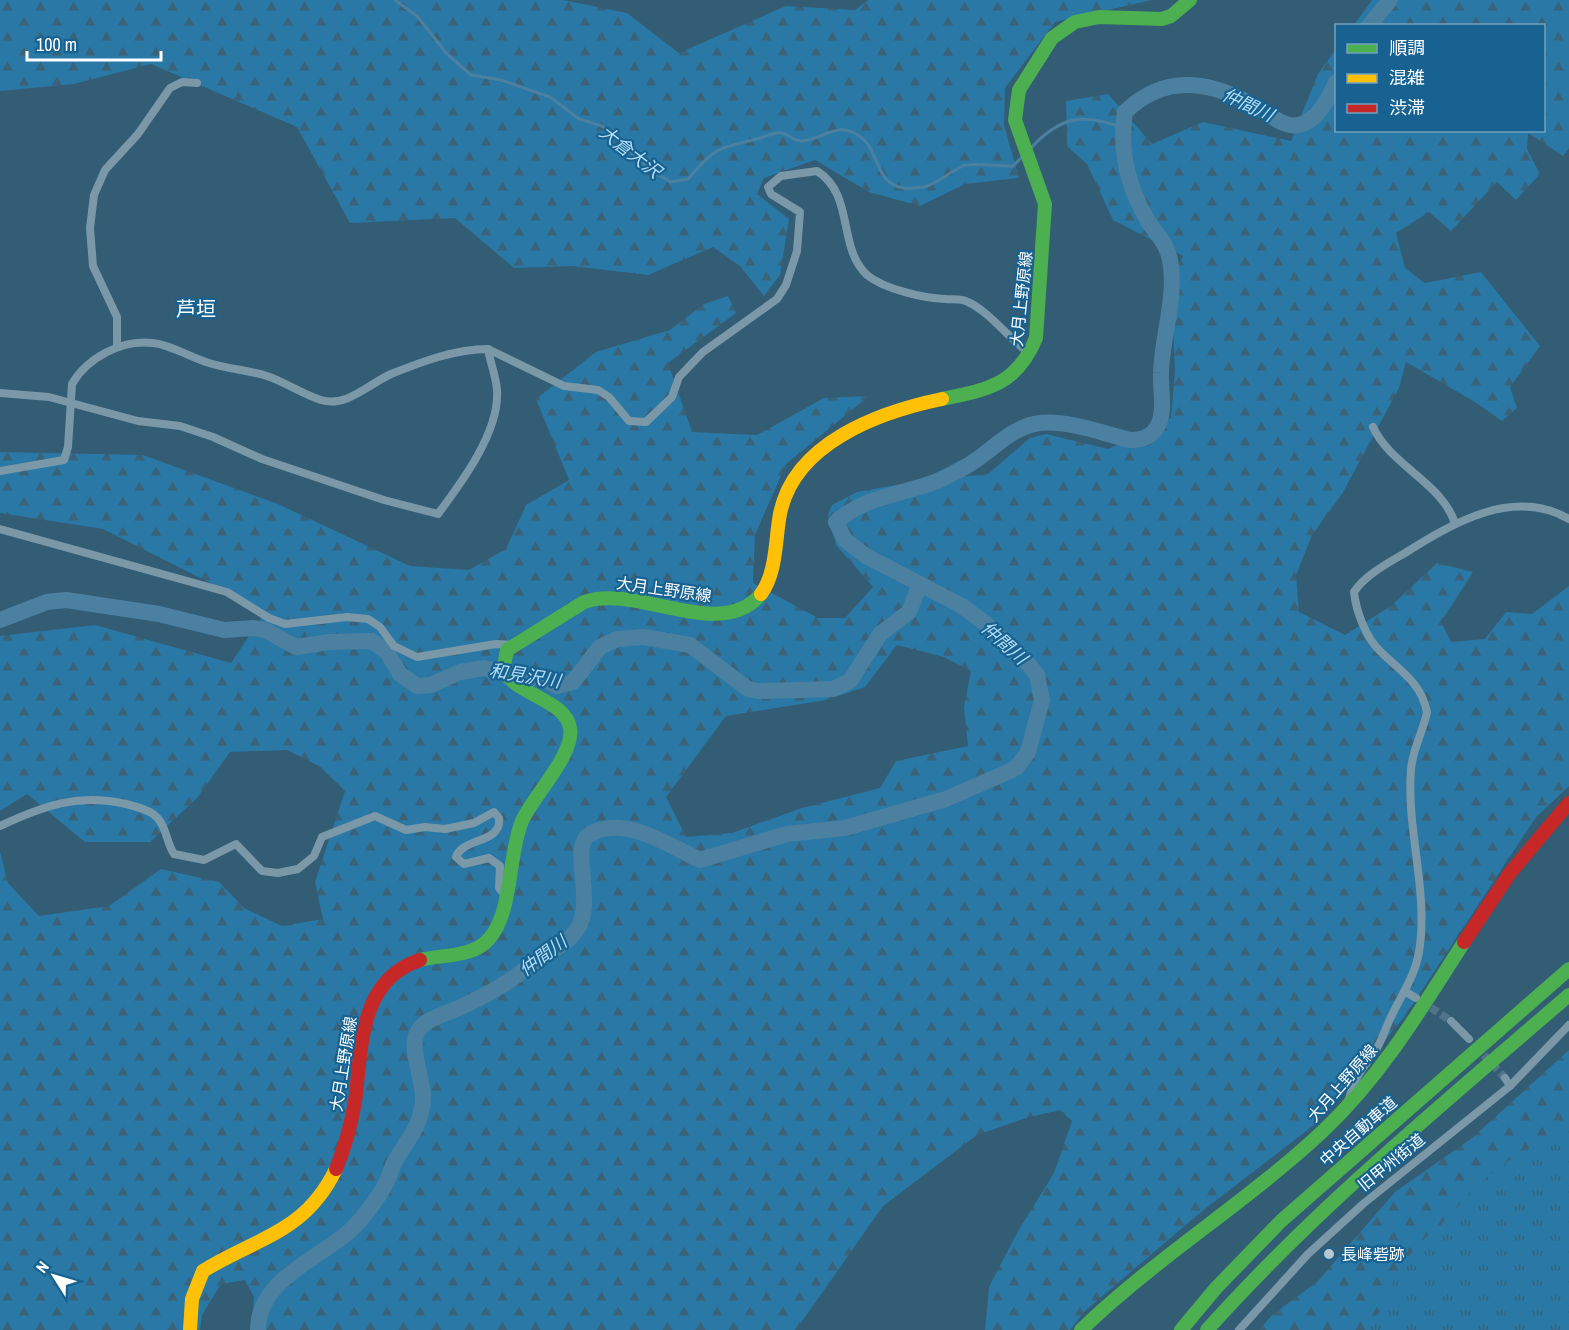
<svg xmlns="http://www.w3.org/2000/svg" width="1569" height="1330" viewBox="0 0 1569 1330" font-family="'Archivo Narrow','Noto Sans JP',sans-serif">
  <style>
    .grass { fill: url(#grass-tufts) }
    .forest { fill: url(#forest-firs); fill-rule: evenodd }
    .lines { fill: none; stroke-linecap: round; stroke-linejoin: round }
    .stream { stroke: #4c80a0; stroke-width: 3 }
    .river { stroke: #4c80a0; stroke-width: 16 }
    .street-tunnel { stroke: #52748a; stroke-width: 8; stroke-dasharray: 8 4; stroke-linecap: butt }
    .street { stroke: #7a98a8; stroke-width: 8 }
    .fast { stroke: #4caf50; stroke-width: 14 }
    .slow { stroke: #ffc107; stroke-width: 14 }
    .jam { stroke: #c62828; stroke-width: 14 }
    .poi-dot { fill: #b8c6cf; stroke: #176291; stroke-width: 2 }
    .labels { text-anchor: middle; stroke-width: 4.5; stroke-linejoin: round; paint-order: stroke }
    .street-label { font-size: 16px; fill: #fff; stroke: #176291 }
    .poi-label { font-size: 16px; fill: #fff; stroke: #176291; text-anchor: start }
    .water-label { font-size: 18px; font-style: italic; fill: #b1ddf7; stroke: #176291 }
    .quarter-label { font-size: 20px; fill: #fff; stroke: #176291 }
  </style>
  <defs>
    <pattern id="grass-tufts" width="24" height="20" patternUnits="userSpaceOnUse" patternTransform="scale(1.5)"><rect width="24" height="20" fill="#2978a5"/><path d="M3 7l-1-3M5 7V3M7 7l1-3M15 17l-1-3M17 17v-4M19 17l1-3" fill="none" stroke="#3a6278"/></pattern>
    <pattern id="forest-firs" width="22" height="20" patternUnits="userSpaceOnUse" patternTransform="scale(1.5)"><rect width="22" height="20" fill="#2978a5"/><path d="M5 1l3.5 6h-7zM16 11l3.5 6h-7z" fill="#3a6278"/></pattern>
  </defs>
  <rect width="100%" height="100%" fill="#335c75"/>
  <path class="grass" d="M 1569,1068 L 1569,1330 L 1309,1330 Z"/>
  <g class="forest">
    <path d="M 0,0 L 563,0 L 627,13 L 679,53 L 786,6 L 855,10 L 868,0 L 1152,0 L 1055,22 L 1005,88 L 1004,125 L 1019,178 L 965,184 L 920,206 L 869,192 L 815,160 L 764,178 L 757,194 L 789,219 L 780,275 L 764,296 L 740,266 L 713,247 L 648,275 L 572,266 L 514,268 L 455,218 L 350,223 L 297,127 L 151,64 L 74,84 L 0,91 Z"/>
    <path d="M 1372,0 L 1569,0 L 1569,148 L 1563,156 L 1528,133 L 1527,149 L 1540,174 L 1516,200 L 1497,182 L 1451,231 L 1429,212 L 1396,233 L 1405,268 L 1425,283 L 1481,272 L 1540,346 L 1510,387 L 1517,408 L 1502,421 L 1475,402 L 1406,362 L 1399,388 L 1342,494 L 1312,535 L 1296,575 L 1299,612 L 1345,635 L 1391,606 L 1437,563 L 1473,572 L 1441,622 L 1451,642 L 1485,639 L 1506,612 L 1532,614 L 1569,586 L 1569,786 L 1536,817 L 1405,1016 L 1314,1125 L 1201,1212 L 1085,1311 L 1070,1330 L 985,1330 L 989,1287 L 1018,1231 L 1054,1173 L 1072,1121 L 1060,1110 L 1026,1118 L 977,1135 L 883,1206 L 796,1330 L 252,1330 L 254,1297 L 245,1280 L 221,1284 L 202,1315 L 200,1330 L 0,1330 L 0,852 L 8,883 L 39,916 L 109,906 L 161,869 L 219,882 L 244,908 L 282,926 L 323,919 L 315,882 L 345,791 L 319,766 L 287,750 L 230,752 L 197,798 L 150,842 L 85,842 L 27,794 L 0,811 L 0,636 L 95,625 L 231,663 L 266,611 L 103,529 L 0,513 L 0,452 L 143,455 L 278,504 L 410,566 L 469,570 L 506,549 L 526,505 L 569,480 L 536,399 L 596,352 L 670,330 L 704,304 L 728,296 L 736,313 L 668,363 L 692,432 L 757,435 L 824,398 L 869,396 L 786,464 L 755,535 L 753,583 L 818,618 L 845,618 L 873,587 L 836,545 L 828,515 L 832,505 L 857,492 L 918,481 L 988,474 L 1030,438 L 1046,434 L 1108,449 L 1171,418 L 1175,372 L 1171,282 L 1183,256 L 1113,220 L 1087,164 L 1067,146 L 1066,101 L 1108,94 L 1152,144 L 1203,122 L 1291,141 L 1318,74 L 1336,49 L 1336,130 L 1544,130 L 1544,26 L 1354,25 ZM 897,645 L 944,657 L 971,671 L 964,707 L 968,746 L 896,761 L 880,788 L 802,808 L 732,833 L 686,837 L 666,797 L 726,716 L 826,700 L 865,687 Z"/>
    <path d="M 1569,1050 L 1569,1126 L 1511,1159 L 1477,1185 L 1440,1226 L 1418,1244 L 1396,1275 L 1382,1308 L 1367,1330 L 1259,1330 L 1272,1315 L 1317,1282 L 1395,1192 L 1472,1138 Z"/>
  </g>
  <g class="lines">
    <g class="stream">
      <path d="M 395,0 L 417,16 L 447,54 L 471,75 L 501,80 L 550,97 L 579,119 L 602,126 L 652,171 L 671,182 L 688,179 C 718,144 717,150 760,138 C 766,137 775,131 782,133 C 790,135 794,142 803,141 C 826,138 839,119 862,138 C 880,153 875,184 904,188 C 933,191 941,176 963,166 C 972,162 1001,167 1013,166 L 1023,156"/>
      <path d="M 1030,149 C 1059,117 1082,112 1123,128"/>
    </g>
    <g class="river">
      <path d="M 1369,26 L 1390,0"/>
      <path d="M 0,620 L 47,602 L 66,600 L 159,614 L 224,630 L 254,628 L 265,630 L 296,647 L 329,642 L 372,641 L 387,652 L 400,674 L 417,686 L 431,685 L 460,672 L 484,668 L 517,676 L 542,678 L 557,686 L 573,682 L 600,647 L 617,639 L 644,637 L 690,645 L 748,689 L 758,691 L 833,689 L 850,681 L 880,634 L 909,612 L 920,584"/>
      <path d="M 258,1330 C 258,1281 314,1261 346,1234 C 360,1223 371,1207 381,1192 C 387,1183 390,1173 394,1163 C 406,1141 422,1126 423,1099 C 424,1078 406,1045 420,1028 C 429,1017 450,1013 463,1006 C 487,995 509,983 529,966 C 545,952 566,947 578,928 C 595,900 569,845 590,834 C 625,814 669,846 700,860 L 787,834 L 845,828 L 946,799 L 1010,771 L 1017,767 L 1028,752 L 1042,700 L 1037,675 L 1030,666 L 986,624 L 962,606 L 866,556 L 845,540 L 836,522 C 864,497 898,495 932,483 C 944,479 955,472 965,467 C 989,454 1011,426 1040,423 C 1068,420 1102,433 1130,440 C 1140,440 1152,437 1157,427 C 1166,413 1160,389 1161,373 C 1162,336 1177,296 1170,260 C 1167,243 1156,234 1148,221 C 1128,187 1119,150 1125,112 C 1167,71 1214,82 1260,109 C 1272,116 1287,130 1302,124 C 1318,119 1330,96 1336,82"/>
    </g>
    <g class="street-tunnel">
      <path d="M 1421,1001 L 1451,1021"/>
      <path d="M 1476,1046 L 1505,1078"/>
    </g>
    <g class="street">
      <path d="M 117,347 L 117,317 L 93,266 L 90,228 L 94,195 L 105,170 L 138,134 L 170,88 L 182,82 L 197,83"/>
      <path d="M 0,393 L 49,397 L 138,421 L 180,426 L 213,437 L 262,459 L 384,500 L 438,514 C 462,482 500,431 497,390 C 496,376 490,362 488,349"/>
      <path d="M 1373,427 C 1391,466 1441,482 1455,523"/>
      <path d="M 0,471 L 64,460 L 68,447 L 72,384 C 87,358 122,339 153,343 C 172,345 191,358 209,363 C 228,369 248,370 267,376 C 285,382 302,394 321,400 C 346,408 369,384 391,374 C 421,362 455,349 488,349 L 564,386 L 598,390 L 609,397 L 629,421 L 646,422 L 672,397 L 679,377 L 703,352 L 777,299 L 786,285 L 797,251 L 800,212 L 771,194 L 768,187 L 781,176 L 817,171 C 855,195 837,247 867,275 C 884,289 923,298 945,299 C 953,300 960,298 968,302 C 990,312 1010,340 1031,354"/>
      <path d="M 0,529 L 227,592 L 269,618 L 285,624 L 347,617 L 368,619 L 380,627 L 394,646 L 417,657 L 496,644 L 512,645"/>
      <path d="M 0,826 C 43,806 78,793 126,804 C 134,806 146,809 153,814 C 167,824 165,840 174,854 L 204,860 L 236,844 L 262,871 L 278,873 L 298,869 L 314,856 L 322,837 L 375,816 L 406,830 L 425,827 L 445,829 L 474,823 L 494,812 L 499,818 C 502,844 463,837 456,857 L 464,864 L 489,858 L 500,866 L 499,888 L 504,894"/>
      <path d="M 1406,992 L 1416,998"/>
      <path d="M 1451,1021 L 1469,1039"/>
      <path d="M 1505,1078 L 1510,1086"/>
      <path d="M 1348,1104 C 1353,1078 1362,1070 1377,1048 C 1383,1038 1386,1026 1392,1015 C 1402,994 1415,976 1419,952 C 1429,891 1406,830 1411,769 C 1413,748 1423,732 1427,712 C 1421,682 1400,671 1380,651 C 1366,638 1356,611 1354,592 C 1365,575 1388,563 1405,553 C 1453,523 1513,487 1569,519"/>
      <path d="M 1239,1330 L 1308,1254 L 1363,1204 L 1510,1086 L 1569,1025"/>
    </g>
    <g class="fast">
      <path d="M 942,399 C 987,390 1017,385 1036,338 L 1045,204 L 1015,120 L 1019,90 L 1052,38 L 1075,22 L 1099,17 L 1162,19 L 1171,16 L 1190,0"/>
      <path d="M 420,960 C 443,954 472,958 489,939 C 513,912 508,854 522,821 C 533,796 575,754 570,728 C 566,701 520,696 503,671 L 507,650 L 584,602 C 636,583 720,643 761,594"/>
      <path d="M 1081,1330 C 1157,1257 1247,1202 1323,1131 C 1381,1076 1422,1008 1464,942"/>
      <path d="M 1181,1330 L 1216,1288 L 1281,1221 L 1569,969"/>
      <path d="M 1207,1330 C 1317,1207 1444,1103 1569,995"/>
    </g>
    <g class="slow">
      <path d="M 761,594 C 777,572 775,540 780,514 C 794,443 879,412 942,399"/>
      <path d="M 190,1330 L 192,1299 L 203,1271 C 258,1237 305,1233 336,1169"/>
    </g>
    <g class="jam">
      <path d="M 1464,942 L 1510,873 L 1569,803"/>
      <path d="M 336,1169 C 345,1147 351,1125 355,1102 C 362,1050 358,980 420,960"/>
    </g>
  </g>
  <circle class="poi-dot" cx="1329" cy="1254" r="6"/>
  <g class="labels">
    <g class="street-label">
      <text transform="translate(1021 299) rotate(-84)" y="6">大月上野原線</text>
      <text transform="translate(664 589) rotate(8)" y="6">大月上野原線</text>
      <text transform="translate(343 1064) rotate(-81)" y="6">大月上野原線</text>
      <text transform="translate(1342 1083) rotate(-49)" y="6">大月上野原線</text>
      <text transform="translate(1358 1131) rotate(-41)" y="6">中央自動車道</text>
      <text transform="translate(1391 1162) rotate(-39)" y="6">旧甲州街道</text>
    </g>
    <g class="poi-label">
      <text x="1341" y="1260">長峰砦跡</text>
    </g>
    <g class="water-label">
      <text transform="translate(1248 105) rotate(25)" y="6">仲間川</text>
      <text transform="translate(630 152) rotate(38)" y="6">大倉大沢</text>
      <text transform="translate(1004 643) rotate(42)" y="6">仲間川</text>
      <text transform="translate(525 676) rotate(9)" y="6">和見沢川</text>
      <text transform="translate(543 956) rotate(-37)" y="6">仲間川</text>
    </g>
    <g class="quarter-label">
      <text x="196" y="316">芦垣</text>
    </g>
  </g>
  <rect x="1335" y="24" width="210" height="108" fill="#176291" stroke="#74a1bd" stroke-width="1.5"/>
  <rect x="1347" y="44" width="30" height="9" fill="#4caf50" stroke="#74a1bd" stroke-width="1.5"/>
  <text x="1389" y="54" font-size="18" fill="#ffffff">順調</text>
  <rect x="1347" y="74" width="30" height="9" fill="#ffc107" stroke="#74a1bd" stroke-width="1.5"/>
  <text x="1389" y="84" font-size="18" fill="#ffffff">混雑</text>
  <rect x="1347" y="104" width="30" height="9" fill="#c62828" stroke="#74a1bd" stroke-width="1.5"/>
  <text x="1389" y="114" font-size="18" fill="#ffffff">渋滞</text>
  <g transform="translate(54 1276) rotate(307)" stroke="#176291" stroke-width="4.5" paint-order="stroke">
  <path d="M0-4.5L10 22L0 15L-10 22Z" fill="#ffffff"/>
  <text y="-9" font-size="16" font-weight="bold" text-anchor="middle" fill="#ffffff">N</text>
  </g>
  <path d="M27 51v9h134v-9" fill="none" stroke="#ffffff" stroke-width="3"/>
  <text x="36" y="51" font-size="18" fill="#ffffff" stroke="#176291" stroke-width="4.5" paint-order="stroke">100 m</text>
</svg>
